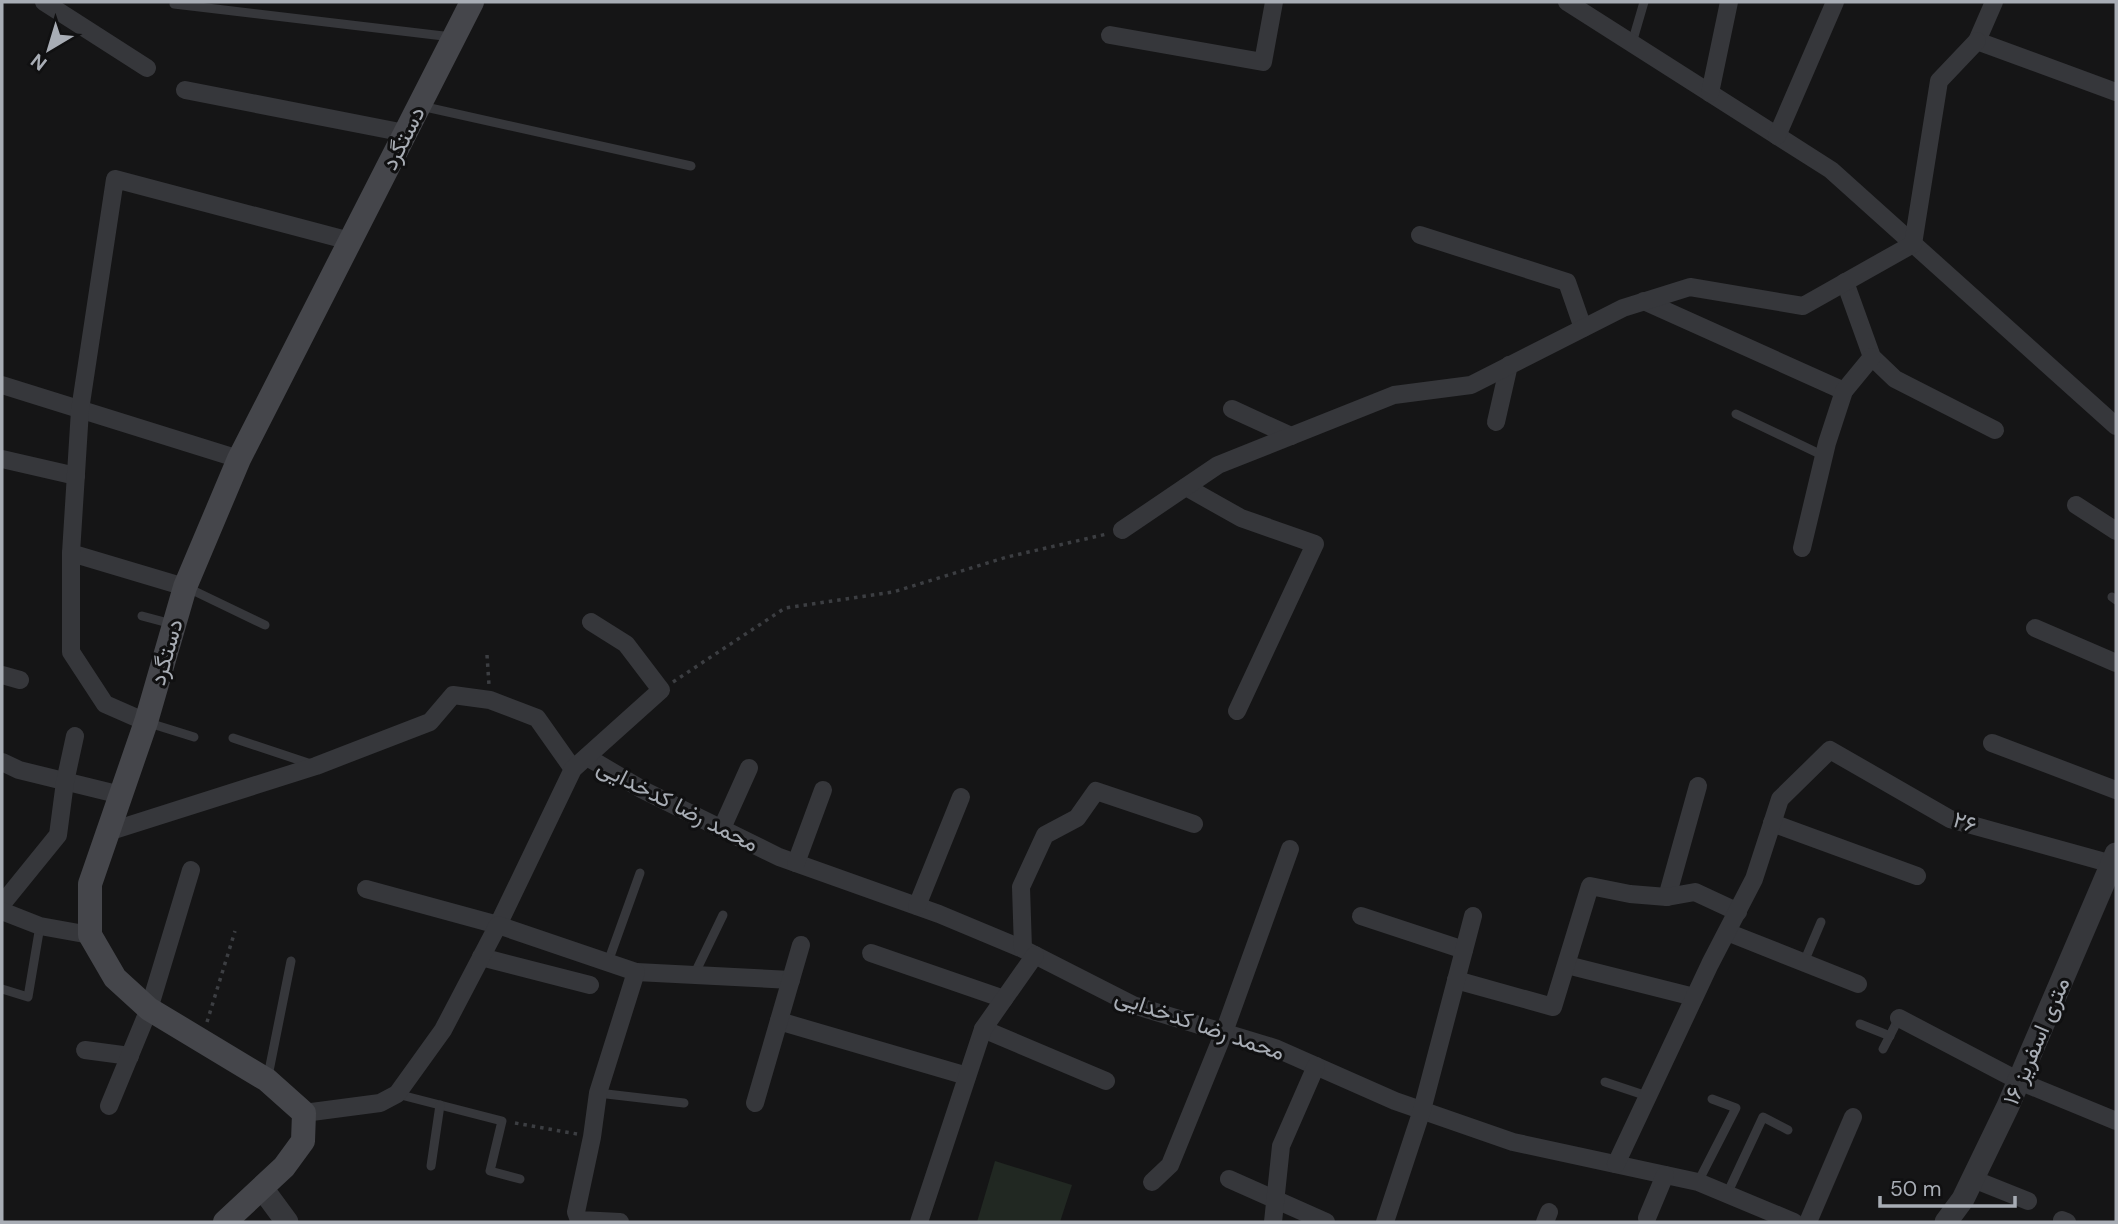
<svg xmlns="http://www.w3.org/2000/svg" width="2118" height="1224" viewBox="0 0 2118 1224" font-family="'DM Sans',Vazirmatn,sans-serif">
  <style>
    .green { fill: #212822 }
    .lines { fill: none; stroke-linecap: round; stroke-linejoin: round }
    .path { stroke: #3c3e42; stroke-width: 3.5; stroke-dasharray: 3.5 5; stroke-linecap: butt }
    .service { stroke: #36373b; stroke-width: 9 }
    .minor { stroke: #36373b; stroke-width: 18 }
    .tertiary { stroke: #36373b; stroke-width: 23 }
    .secondary { stroke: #45464b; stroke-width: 24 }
    .labels { text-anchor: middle; stroke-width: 6; stroke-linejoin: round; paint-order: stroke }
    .street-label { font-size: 23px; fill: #a8adb5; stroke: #101011 }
  </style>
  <rect width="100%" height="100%" fill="#151516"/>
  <path class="green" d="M 995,1161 L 1072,1185 L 1060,1222 L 977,1222 Z"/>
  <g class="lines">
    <g class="path">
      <path d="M 487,655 L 489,685"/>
      <path d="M 673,682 L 785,608 L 893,592 L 1007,557 L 1107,534"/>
      <path d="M 207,1022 L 235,931"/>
      <path d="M 515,1123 L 577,1134"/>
    </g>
    <g class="service">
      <path d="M 174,4 L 452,37"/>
      <path d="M 1632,43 L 1644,2"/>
      <path d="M 421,106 L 691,166"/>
      <path d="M 1736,414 L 1824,456"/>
      <path d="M 188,588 L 265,625"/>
      <path d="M 2112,597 L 2116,600"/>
      <path d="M 142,616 L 172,624"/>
      <path d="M 149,723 L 194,737"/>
      <path d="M 233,738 L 314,765"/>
      <path d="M 608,962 L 640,873"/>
      <path d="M 1804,962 L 1821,922"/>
      <path d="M 694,975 L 723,915"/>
      <path d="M 2,989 L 28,997 L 40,926"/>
      <path d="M 1860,1024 L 1890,1036"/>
      <path d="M 1883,1049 L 1899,1018"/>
      <path d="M 268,1076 L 291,961"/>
      <path d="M 1605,1082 L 1647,1096"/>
      <path d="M 598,1093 L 684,1103"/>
      <path d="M 397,1094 L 502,1121 L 490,1171 L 520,1179"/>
      <path d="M 431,1166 L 440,1105"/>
      <path d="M 1698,1182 L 1736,1108 L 1712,1099"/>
      <path d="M 1727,1194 L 1763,1117 L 1788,1130"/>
    </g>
    <g class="minor">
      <path d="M 44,2 L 147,68"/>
      <path d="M 1567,2 L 1831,170 L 2116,426"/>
      <path d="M 1994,2 L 1977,41 L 2116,92"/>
      <path d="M 1110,35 L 1263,62 L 1274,2"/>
      <path d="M 185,90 L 405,133"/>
      <path d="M 1710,93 L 1729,2"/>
      <path d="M 1777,136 L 1835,2"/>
      <path d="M 1420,235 L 1567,282 L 1583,328"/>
      <path d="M 1845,282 L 1872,357 L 1895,379 L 1995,430"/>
      <path d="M 1644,301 L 1844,391"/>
      <path d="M 2,385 L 239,459"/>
      <path d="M 1232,409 L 1291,436"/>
      <path d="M 1496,422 L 1509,365"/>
      <path d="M 2,459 L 76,476"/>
      <path d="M 1186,487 L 1241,518 L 1315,544 L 1237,711"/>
      <path d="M 2076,505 L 2116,531"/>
      <path d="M 1122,530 L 1218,465 L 1394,395 L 1471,385 L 1623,308 L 1690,287 L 1803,306 L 1913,244 L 1939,81 L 1977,41"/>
      <path d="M 1802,548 L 1827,443 L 1844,391 L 1872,357"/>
      <path d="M 71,553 L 185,587"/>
      <path d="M 2035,628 L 2116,663"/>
      <path d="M 2,675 L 20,680"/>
      <path d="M 146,722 L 105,704 L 71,652 L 71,553 L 80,410 L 115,179 L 350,241"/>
      <path d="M 1992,743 L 2116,790"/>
      <path d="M 587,757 L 643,790 L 779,857 L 939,914 L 1023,949 L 1133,1005 L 1275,1048 L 1395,1101 L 1513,1142 L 1698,1182 L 1794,1222"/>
      <path d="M 2,762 L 19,770 L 121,795"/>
      <path d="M 1772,823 L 1917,876"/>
      <path d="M 722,828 L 749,768"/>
      <path d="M 108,832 L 316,766 L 430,722 L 453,695 L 490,700 L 537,718 L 573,769"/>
      <path d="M 796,863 L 823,790"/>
      <path d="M 366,889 L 498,925 L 573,769 L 661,690 L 626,644 L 591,622"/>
      <path d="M 1667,897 L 1698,786"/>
      <path d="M 2,904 L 58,835 L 65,782 L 75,736"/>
      <path d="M 917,906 L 961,797"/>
      <path d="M 2,911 L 40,926 L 90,935"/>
      <path d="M 1361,916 L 1464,950"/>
      <path d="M 1727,932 L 1858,984"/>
      <path d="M 1023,949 L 1021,887 L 1045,835 L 1077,818 L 1096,791 L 1194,824"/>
      <path d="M 871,953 L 1004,999"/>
      <path d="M 481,957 L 590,985"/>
      <path d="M 1567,965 L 1694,997"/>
      <path d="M 636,972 L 791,980"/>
      <path d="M 1456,980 L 1553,1007 L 1590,886 L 1630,894 L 1667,897 L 1695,892 L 1738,912"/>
      <path d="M 1899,1018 L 2019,1081 L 2116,1121"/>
      <path d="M 779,1021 L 967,1076"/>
      <path d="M 983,1029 L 1106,1081"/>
      <path d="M 85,1050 L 130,1056"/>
      <path d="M 755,1103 L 801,945"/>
      <path d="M 109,1106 L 149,1009 L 191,870"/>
      <path d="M 304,1113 L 380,1103 L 397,1094 L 443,1030 L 498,925 L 636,972 L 598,1093 L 592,1137 L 576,1212 L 579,1220 L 620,1222"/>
      <path d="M 1616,1164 L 1710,964 L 1754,879 L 1780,799 L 1830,750 L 1950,819 L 2116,865"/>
      <path d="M 1229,1179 L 1326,1222"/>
      <path d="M 1973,1179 L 2028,1201"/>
      <path d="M 1152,1182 L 1170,1165 L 1224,1032 L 1290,849"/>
      <path d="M 1647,1218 L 1665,1175"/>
      <path d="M 2062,1220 L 2067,1222"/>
      <path d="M 919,1222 L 983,1029 L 1035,955"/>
      <path d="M 1273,1222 L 1281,1146 L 1316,1066"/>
      <path d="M 1385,1222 L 1422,1110 L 1473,916"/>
      <path d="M 1545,1222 L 1549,1212"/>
      <path d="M 1808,1222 L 1853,1117"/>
    </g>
    <g class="tertiary">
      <path d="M 262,1188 L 287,1222"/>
      <path d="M 1946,1222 L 1963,1199 L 2008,1106 L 2116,854"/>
    </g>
    <path class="secondary" d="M 225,1222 L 284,1167 L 303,1141 L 304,1113 L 267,1080 L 149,1009 L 115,978 L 90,935 L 90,884 L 146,722 L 185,587 L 239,459 L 472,2"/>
  </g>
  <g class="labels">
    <g class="street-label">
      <text transform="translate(403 138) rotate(-63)" y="8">دستگرد</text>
      <text transform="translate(166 652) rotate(-74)" y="8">دستگرد</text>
      <text transform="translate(678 805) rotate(27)" y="8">محمد رضا کدخدایی</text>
      <text transform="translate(1965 822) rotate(18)" y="8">۲۶</text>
      <text transform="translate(1200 1024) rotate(19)" y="8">محمد رضا کدخدایی</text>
      <text transform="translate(2036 1041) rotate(-67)" y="8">۱۶ متری اسفریز</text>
    </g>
  </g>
  <rect width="2118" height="1224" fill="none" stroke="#a8adb5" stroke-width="7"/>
  <g transform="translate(49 49) rotate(218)" stroke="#101011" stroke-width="5" paint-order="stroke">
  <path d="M0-5L12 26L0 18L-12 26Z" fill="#a8adb5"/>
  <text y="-10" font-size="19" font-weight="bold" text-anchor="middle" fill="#a8adb5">N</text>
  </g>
  <path d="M1880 1196v10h135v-10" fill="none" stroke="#a8adb5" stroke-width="3.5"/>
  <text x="1890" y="1196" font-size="21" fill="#a8adb5" stroke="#101011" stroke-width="5" paint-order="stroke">50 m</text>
</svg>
